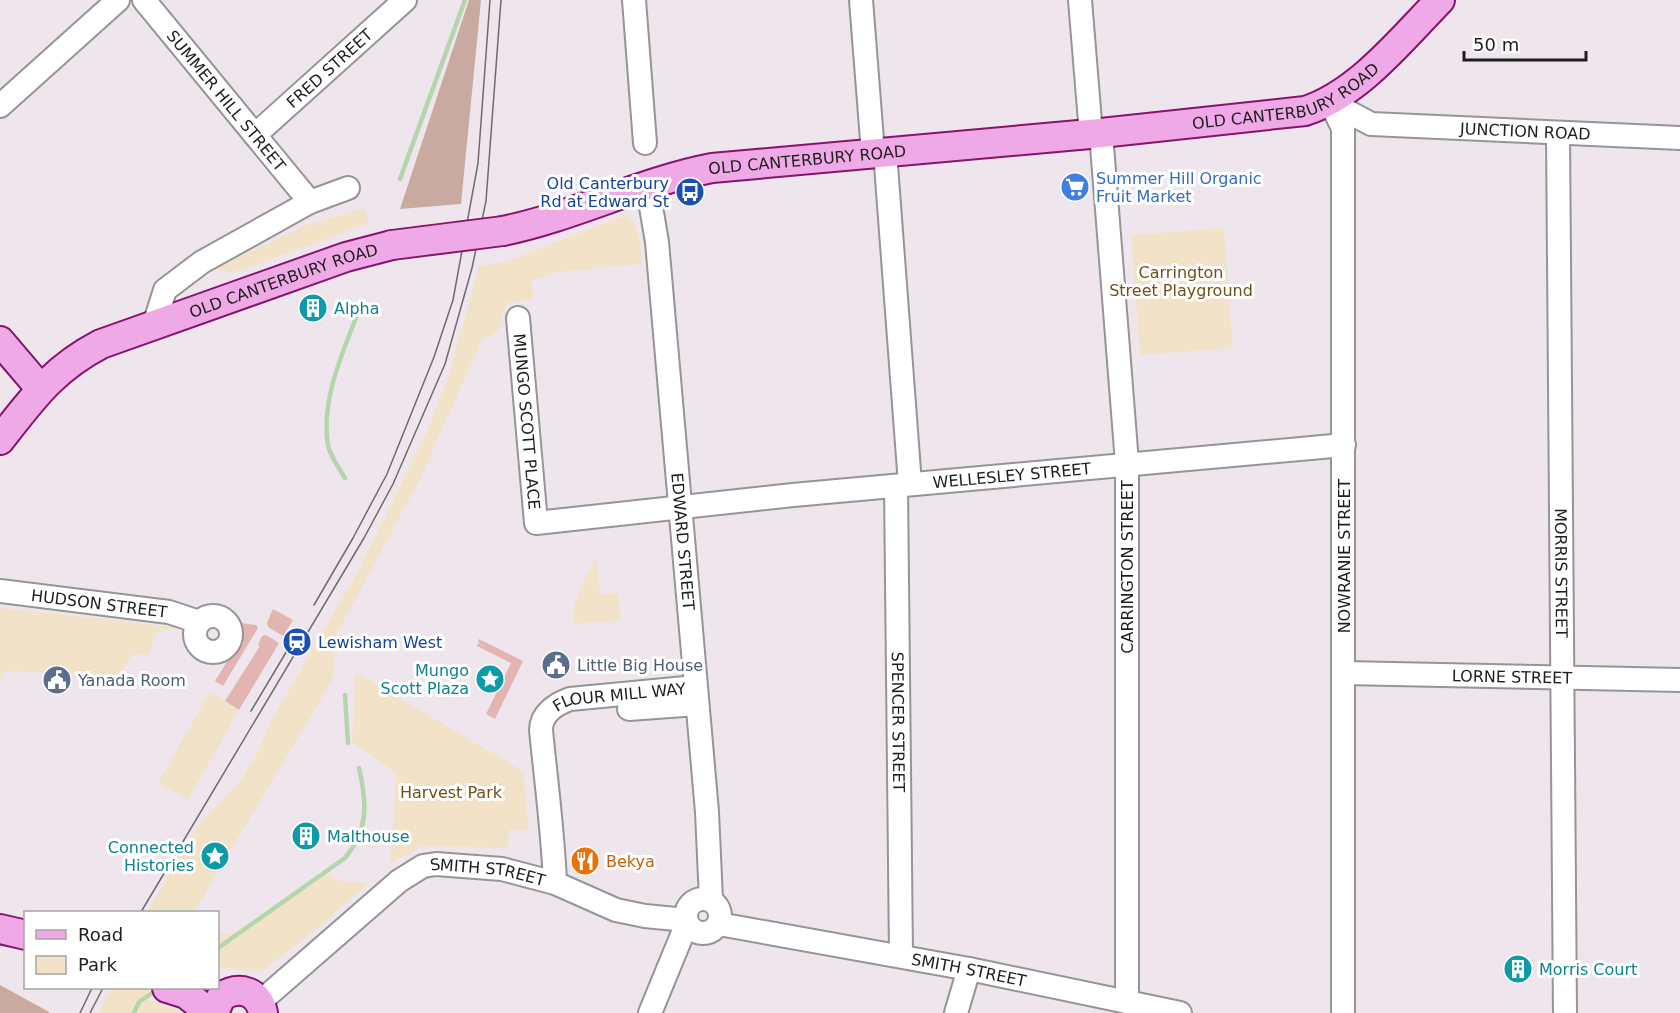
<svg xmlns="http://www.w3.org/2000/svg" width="1680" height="1013" viewBox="0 0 1680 1013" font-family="'DejaVu Sans',sans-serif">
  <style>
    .grass { fill: #e2b5b2 }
    .forest { fill: #c8aaa0 }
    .park { fill: #f2e3c8 }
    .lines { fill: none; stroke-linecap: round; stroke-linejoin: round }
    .stream { stroke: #b5d6ac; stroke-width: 4.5 }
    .minor-casing { stroke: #959595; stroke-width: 26 }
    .major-casing { stroke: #86136c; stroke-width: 32 }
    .minor { stroke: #fff; stroke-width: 22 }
    .major { stroke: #f0a9e7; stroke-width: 28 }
    .tram { stroke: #6c6c6c; stroke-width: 1.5 }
    .major-bridge-casing { stroke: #86136c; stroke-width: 32; stroke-linecap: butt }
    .major-bridge { stroke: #f0a9e7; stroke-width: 28 }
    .labels { text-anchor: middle; stroke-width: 6; stroke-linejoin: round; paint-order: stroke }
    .street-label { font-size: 16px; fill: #1e1e1e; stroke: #fff }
    .shop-label { font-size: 16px; fill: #366cbe; stroke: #fff; text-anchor: start }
    .transit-label { font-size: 16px; fill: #164399; stroke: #fff; text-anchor: end }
    .park-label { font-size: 16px; fill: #6f5019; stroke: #fff }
    .culture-label { font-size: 16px; fill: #0d838f; stroke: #fff; text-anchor: start }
    .service-label { font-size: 16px; fill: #4e5e75; stroke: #fff; text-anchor: start }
    .food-label { font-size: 16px; fill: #c56008; stroke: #fff; text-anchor: start }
  </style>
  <rect width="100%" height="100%" fill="#eee6ec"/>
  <g class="grass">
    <path d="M 273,609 L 293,620 L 283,636 L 268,627 L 267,623 Z"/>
    <path d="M 241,623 L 256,625 L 258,628 L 223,686 L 215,681 L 236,647 Z"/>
    <path d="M 266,635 L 279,643 L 239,710 L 225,701 L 260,646 L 258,645 L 262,636 Z"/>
    <path d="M 479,639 L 523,661 L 495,719 L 486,714 L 511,663 L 477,646 L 478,643 L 486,647 L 478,642 Z"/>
  </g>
  <g class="forest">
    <path d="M 469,0 L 481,0 L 461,204 L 400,209 Z"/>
    <path d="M 0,985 L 49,1012 L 49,1013 L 0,1013 Z"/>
  </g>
  <g class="park">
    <path d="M 364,208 L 370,223 L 244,269 L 227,273 L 216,268 L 304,226 Z"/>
    <path d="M 624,216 L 628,216 C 641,227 641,249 642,264 L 558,272 L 532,280 L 533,299 L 507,303 L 499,330 L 482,340 L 420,479 L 336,636 L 332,681 L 194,912 L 147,912 L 200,823 L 240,782 L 258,752 L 270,723 L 357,573 L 426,434 L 448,378 L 479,266 L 505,262 Z"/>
    <path d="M 1224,228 L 1233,348 L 1140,355 L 1131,235 Z"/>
    <path d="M 597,556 L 600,595 L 618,593 L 621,620 L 573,624 C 572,597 585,579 597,556 Z"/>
    <path d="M 0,608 L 175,627 L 156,633 L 148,655 L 133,654 L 111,689 L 77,673 L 5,671 L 0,682 Z"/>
    <path d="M 355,672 L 523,771 L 529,831 L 509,830 L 508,848 L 422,846 L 390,863 L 396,773 L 352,742 Z"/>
    <path d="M 210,692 L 239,710 L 188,800 L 158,783 Z"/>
    <path d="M 326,874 L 344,882 L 369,883 L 315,930 L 265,969 L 256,972 L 218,967 L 218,932 L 229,934 L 254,925 Z"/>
    <path d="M 111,988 L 155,988 L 150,1000 L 180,1011 L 181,1013 L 99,1013 Z"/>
  </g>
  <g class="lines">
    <g class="stream">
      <path d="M 400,179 L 465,0"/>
      <path d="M 345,478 C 339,468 330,456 328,445 C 320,397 346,346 362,302"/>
      <path d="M 345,695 L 348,743"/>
      <path d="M 218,948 L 345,858 C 369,829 367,803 359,768"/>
      <path d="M 134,1013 L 139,1002 L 158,989"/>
    </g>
    <g class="minor-casing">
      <g id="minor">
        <path id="s1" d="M 144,0 L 310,202"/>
        <path d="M 634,0 L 645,143"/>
        <path d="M 861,0 L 873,153"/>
        <path d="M 1080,0 L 1091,134"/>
        <path d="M 1330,102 L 1343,128 L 1343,1013"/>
        <path id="s2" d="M 1330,102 L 1371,124 L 1680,138"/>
        <path d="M 0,106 L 118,0"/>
        <path d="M 1101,133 L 1127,463 L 1127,1002"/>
        <path id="s3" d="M 1558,133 L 1565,1013"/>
        <path id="s4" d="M 255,135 L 405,0"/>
        <path d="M 885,152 L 910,484"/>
        <path id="s5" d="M 645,186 L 650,201 L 657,242 L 707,812 L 711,900"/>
        <path id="s6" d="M 518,318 L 536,523 L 793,495 L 1344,445"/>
        <path d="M 154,325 L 165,290 L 202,262 L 310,202 L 348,188"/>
        <path id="s7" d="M 896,486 L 901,956"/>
        <path id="s8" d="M 0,591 L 169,612 L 199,622"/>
        <circle cx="213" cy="634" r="18"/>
        <path id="s9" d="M 1344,673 L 1680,680"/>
        <path d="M 629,709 L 697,704"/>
        <path id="s10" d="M 555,883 C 553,832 546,781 541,730 C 541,714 556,704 570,699 L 696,687"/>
        <circle cx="703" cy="916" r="17"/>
        <path id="s11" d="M 719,924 L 969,969 L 1180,1013"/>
        <path id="s12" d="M 260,1002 L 399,881 L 423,866 L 436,864 L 502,869 L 555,883 L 616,910 L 645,916 L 686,920"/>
        <path d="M 650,1013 L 687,923"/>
        <path d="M 956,1013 L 969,969"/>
      </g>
    </g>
    <g class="major-casing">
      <g id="major">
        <path id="s13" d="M 503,231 C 575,216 640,182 712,168 L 1101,133 L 1305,111 C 1358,94 1401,40 1440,0"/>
        <path d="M 0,341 L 40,388"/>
        <path id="s14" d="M 0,440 C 33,398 53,369 101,344 L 346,257 L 392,245"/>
        <path d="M 0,929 L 26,935"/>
        <path d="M 167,988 L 186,994 L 210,1013"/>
        <path d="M 214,1013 L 221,997 C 239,985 259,991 263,1013"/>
      </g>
    </g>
    <use href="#minor" class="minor"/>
    <use href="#major" class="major"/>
    <g class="tram">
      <path d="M 314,605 L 353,538 L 387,474 L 434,357 L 453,300 L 478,163 L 490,0"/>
      <path d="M 251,711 L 294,639"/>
      <path d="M 141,912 L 364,538 L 393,484 L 445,364 L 472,268 L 486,201 L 501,0"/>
      <path d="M 80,1013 L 92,988"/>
      <path d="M 90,1013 L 103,988"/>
    </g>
    <g class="major-bridge-casing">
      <path id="major-bridge" d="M 392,245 L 503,231"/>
    </g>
    <use href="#major-bridge" class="major-bridge"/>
  </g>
  <defs>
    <g id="supermarket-disc" transform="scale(1.5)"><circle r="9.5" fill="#3f7fe0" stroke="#fff"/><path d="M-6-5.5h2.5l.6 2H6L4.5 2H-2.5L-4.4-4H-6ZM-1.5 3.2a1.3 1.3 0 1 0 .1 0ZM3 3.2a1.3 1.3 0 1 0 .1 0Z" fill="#fff"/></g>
    <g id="bus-disc" transform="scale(1.5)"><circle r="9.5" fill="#1a4fb4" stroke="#fff"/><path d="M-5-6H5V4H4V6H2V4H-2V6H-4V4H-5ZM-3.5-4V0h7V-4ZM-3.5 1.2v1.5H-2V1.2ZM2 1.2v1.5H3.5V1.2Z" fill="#fff"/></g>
    <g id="building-disc" transform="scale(1.5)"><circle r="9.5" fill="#0f9aa8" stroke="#fff"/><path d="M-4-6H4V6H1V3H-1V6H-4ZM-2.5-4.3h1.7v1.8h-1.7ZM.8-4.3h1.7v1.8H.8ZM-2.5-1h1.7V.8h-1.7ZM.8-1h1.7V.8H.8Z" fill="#fff"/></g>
    <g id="station-disc" transform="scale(1.5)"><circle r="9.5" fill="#1a4fb4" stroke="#fff"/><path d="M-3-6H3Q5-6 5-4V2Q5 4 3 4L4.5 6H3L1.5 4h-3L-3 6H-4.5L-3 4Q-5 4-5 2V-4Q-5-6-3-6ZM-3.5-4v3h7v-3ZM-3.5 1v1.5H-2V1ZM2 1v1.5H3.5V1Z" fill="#fff"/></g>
    <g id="civic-disc" transform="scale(1.5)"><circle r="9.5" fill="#5c6f8a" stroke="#fff"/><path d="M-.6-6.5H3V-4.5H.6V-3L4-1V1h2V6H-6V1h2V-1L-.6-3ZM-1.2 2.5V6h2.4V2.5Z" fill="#fff"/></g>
    <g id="sight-disc" transform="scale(1.5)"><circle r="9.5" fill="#0f9aa8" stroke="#fff"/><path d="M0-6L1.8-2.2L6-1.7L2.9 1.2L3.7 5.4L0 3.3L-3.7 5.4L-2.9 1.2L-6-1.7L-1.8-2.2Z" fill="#fff"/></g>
    <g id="restaurant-disc" transform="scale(1.5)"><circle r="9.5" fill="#e8710a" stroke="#fff"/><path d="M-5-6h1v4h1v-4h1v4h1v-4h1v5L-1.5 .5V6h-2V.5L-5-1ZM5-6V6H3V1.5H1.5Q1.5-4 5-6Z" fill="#fff"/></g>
  </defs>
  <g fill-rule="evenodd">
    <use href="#supermarket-disc" x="1075" y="187"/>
    <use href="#bus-disc" x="690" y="192"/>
    <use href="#building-disc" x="313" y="308"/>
    <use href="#station-disc" x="297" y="642"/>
    <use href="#civic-disc" x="556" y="665"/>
    <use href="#sight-disc" x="490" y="679"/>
    <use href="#civic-disc" x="57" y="680"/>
    <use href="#building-disc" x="306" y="836"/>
    <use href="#sight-disc" x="215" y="856"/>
    <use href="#restaurant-disc" x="585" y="861"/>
    <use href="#building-disc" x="1518" y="969"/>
  </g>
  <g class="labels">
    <g class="street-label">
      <text dy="6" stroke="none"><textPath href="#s4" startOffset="100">FRED STREET</textPath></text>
      <text dy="6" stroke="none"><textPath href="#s13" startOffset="800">OLD CANTERBURY ROAD</textPath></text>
      <text dy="6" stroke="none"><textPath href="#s1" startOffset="130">SUMMER HILL STREET</textPath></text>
      <text dy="6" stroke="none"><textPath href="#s2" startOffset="201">JUNCTION ROAD</textPath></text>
      <text dy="6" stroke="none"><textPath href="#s13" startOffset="314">OLD CANTERBURY ROAD</textPath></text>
      <text dy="6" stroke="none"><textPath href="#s14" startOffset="334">OLD CANTERBURY ROAD</textPath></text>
      <text dy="6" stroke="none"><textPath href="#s6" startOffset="104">MUNGO SCOTT PLACE</textPath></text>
      <text dy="6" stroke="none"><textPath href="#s6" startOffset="684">WELLESLEY STREET</textPath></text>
      <text dy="6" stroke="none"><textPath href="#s5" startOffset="358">EDWARD STREET</textPath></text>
      <text transform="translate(1344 556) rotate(-90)" y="6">NOWRANIE STREET</text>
      <text transform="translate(1127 567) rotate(-90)" y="6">CARRINGTON STREET</text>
      <text dy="6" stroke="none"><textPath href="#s3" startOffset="440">MORRIS STREET</textPath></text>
      <text dy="6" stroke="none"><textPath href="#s8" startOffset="100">HUDSON STREET</textPath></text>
      <text dy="6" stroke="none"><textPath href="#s9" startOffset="168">LORNE STREET</textPath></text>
      <text dy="6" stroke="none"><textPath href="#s10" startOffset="248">FLOUR MILL WAY</textPath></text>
      <text dy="6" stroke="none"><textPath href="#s7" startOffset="236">SPENCER STREET</textPath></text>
      <text dy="6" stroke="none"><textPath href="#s12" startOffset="278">SMITH STREET</textPath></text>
      <text dy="6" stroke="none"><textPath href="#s11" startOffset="254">SMITH STREET</textPath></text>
    </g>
    <g class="shop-label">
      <text x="1096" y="184">Summer Hill Organic<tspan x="1096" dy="18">Fruit Market</tspan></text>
    </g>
    <g class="transit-label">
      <text x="669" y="189">Old Canterbury<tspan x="669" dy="18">Rd at Edward St</tspan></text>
      <text x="318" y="648" text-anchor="start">Lewisham West</text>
    </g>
    <g class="park-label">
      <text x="1181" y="278">Carrington<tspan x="1181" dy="18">Street Playground</tspan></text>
      <text x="451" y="798">Harvest Park</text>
    </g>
    <g class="culture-label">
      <text x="334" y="314">Alpha</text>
      <text x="469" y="676" text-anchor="end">Mungo<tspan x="469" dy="18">Scott Plaza</tspan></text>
      <text x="327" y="842">Malthouse</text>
      <text x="194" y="853" text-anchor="end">Connected<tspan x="194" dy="18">Histories</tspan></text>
      <text x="1539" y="975">Morris Court</text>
    </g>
    <g class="service-label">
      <text x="577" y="671">Little Big House</text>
      <text x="78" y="686">Yanada Room</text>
    </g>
    <g class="food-label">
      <text x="606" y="867">Bekya</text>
    </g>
  </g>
  <rect x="24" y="911" width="195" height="78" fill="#ffffff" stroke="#a5a5a5" stroke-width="1.5"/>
  <rect x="36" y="930" width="30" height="9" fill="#f0a9e7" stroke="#a5a5a5" stroke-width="1.5"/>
  <text x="78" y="941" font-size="18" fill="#1e1e1e">Road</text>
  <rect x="36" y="956" width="30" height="18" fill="#f2e3c8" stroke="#a5a5a5" stroke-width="1.5"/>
  <text x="78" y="971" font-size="18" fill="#1e1e1e">Park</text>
  <path d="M1464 51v9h122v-9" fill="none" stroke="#1e1e1e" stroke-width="3"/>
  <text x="1473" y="51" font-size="18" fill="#1e1e1e" stroke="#ffffff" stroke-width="4.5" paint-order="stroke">50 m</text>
</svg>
